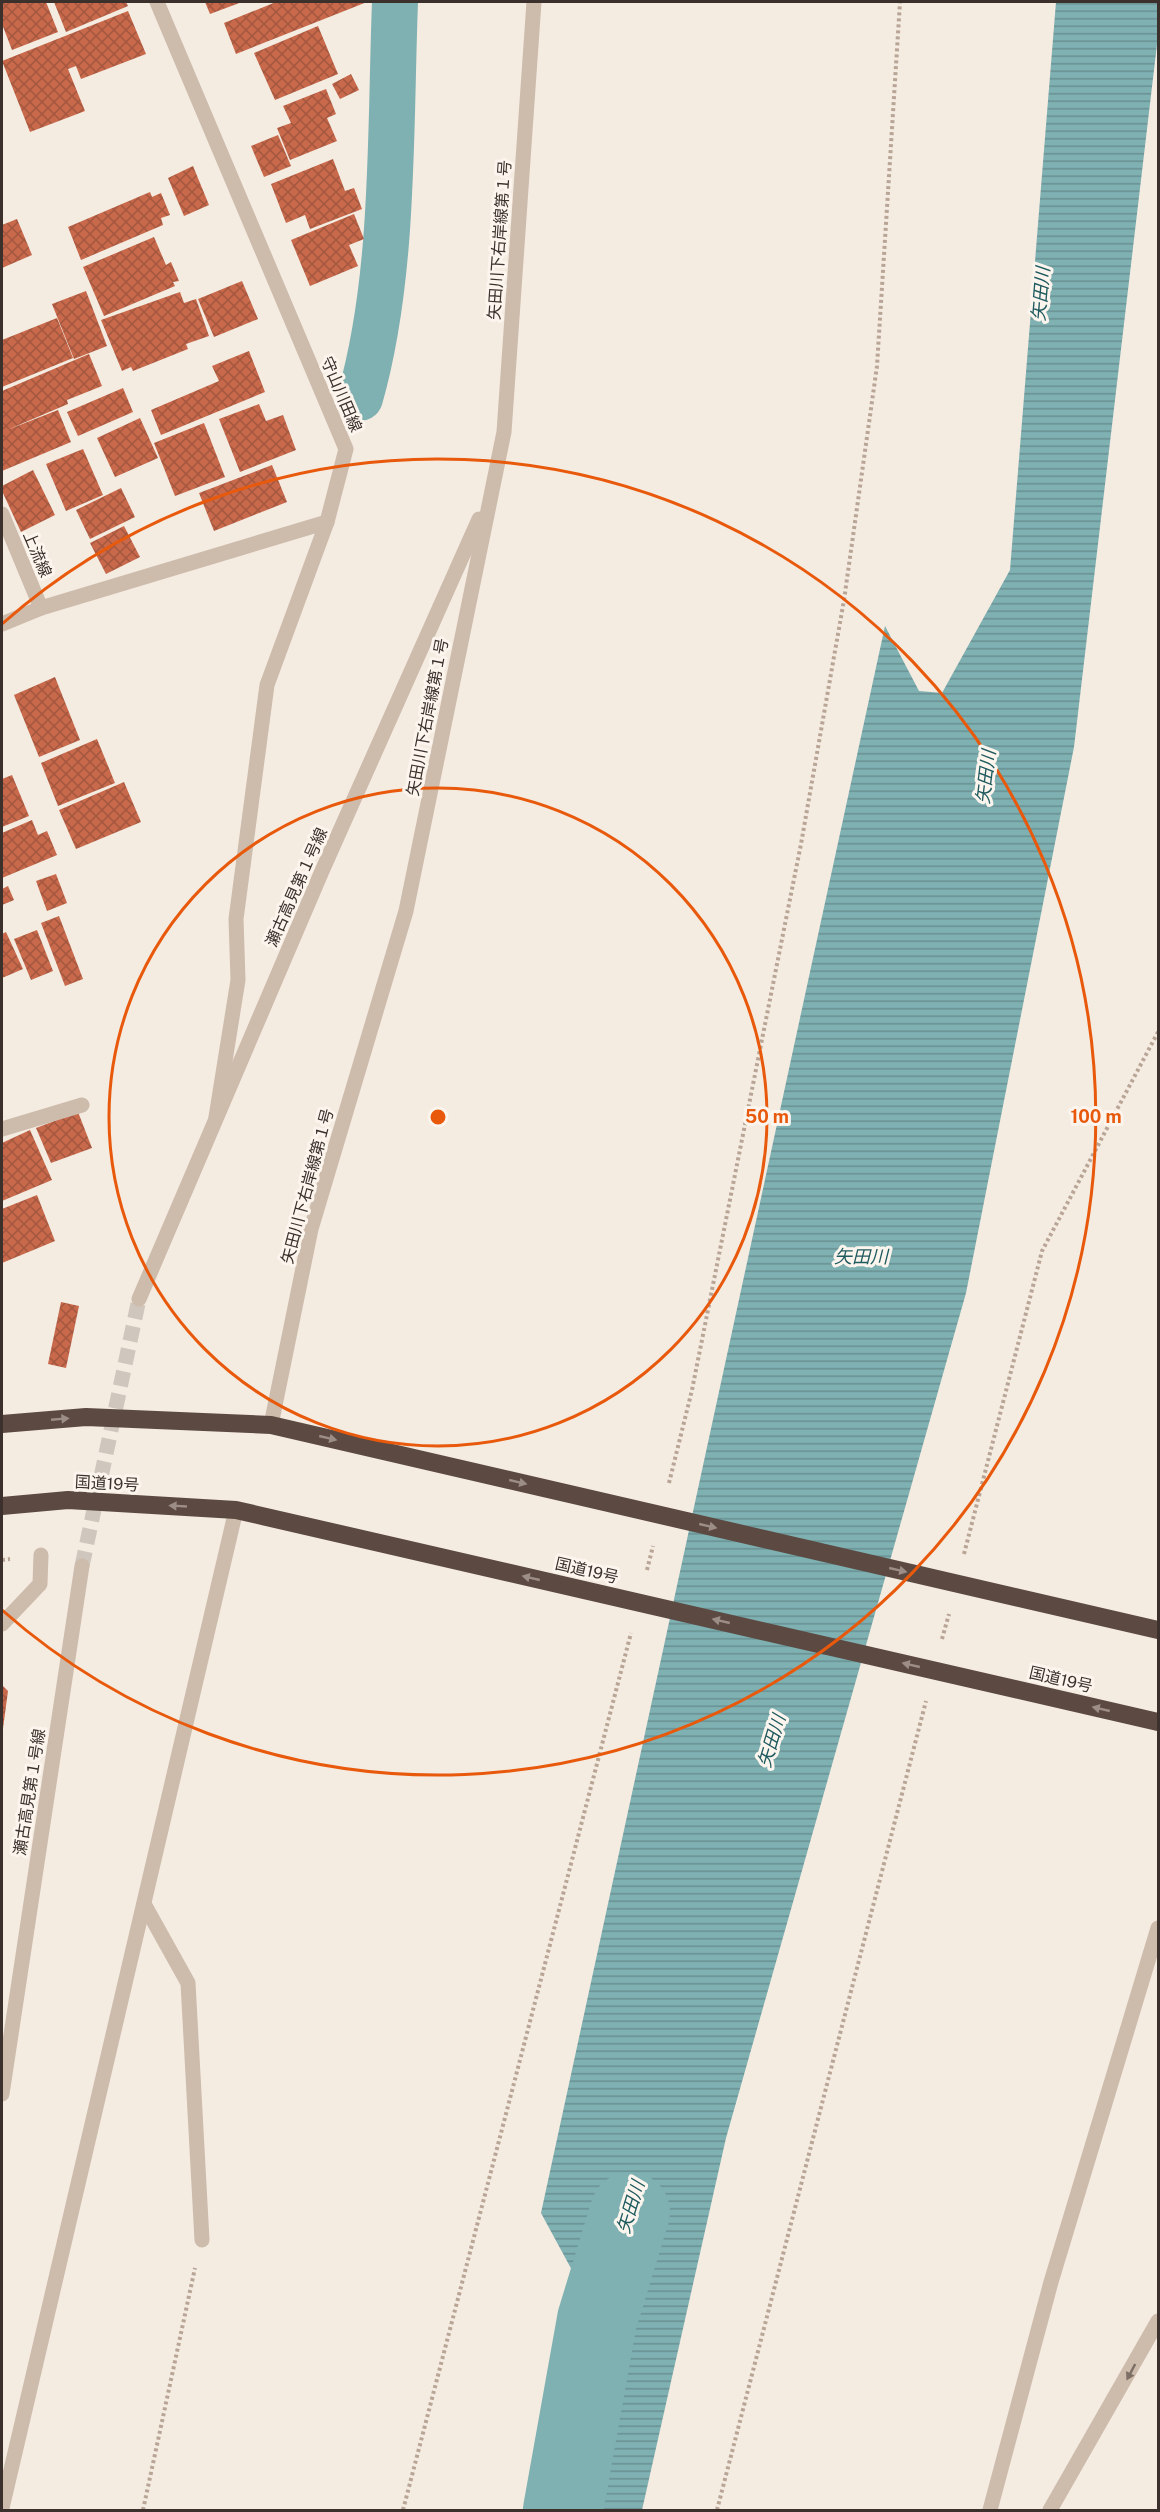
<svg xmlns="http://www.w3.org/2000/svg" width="1160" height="2512" viewBox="0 0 1160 2512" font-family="'Public Sans','Noto Sans JP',sans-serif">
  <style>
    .water { fill: url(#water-rules) }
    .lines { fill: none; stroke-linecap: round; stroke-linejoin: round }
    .canal { stroke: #7fb0b2; stroke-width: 46 }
    .river { stroke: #7fb0b2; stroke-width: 80 }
    .building { fill: url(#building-cross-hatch) }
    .minor-tunnel { stroke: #cfc6bd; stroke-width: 15; stroke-dasharray: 15 8; stroke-linecap: butt }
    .path { stroke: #b9a596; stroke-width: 4; stroke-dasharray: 3 3; stroke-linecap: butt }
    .minor { stroke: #cdbbac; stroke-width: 15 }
    .highway { stroke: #5c4a42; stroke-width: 18 }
    .oneway { fill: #9c8e87 }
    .oneway2 { fill: #7d6f65 }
    .ring { fill: none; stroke: #e8590c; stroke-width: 3 }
    .labels { text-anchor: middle; stroke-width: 6; stroke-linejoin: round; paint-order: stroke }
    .street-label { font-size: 16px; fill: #3b302b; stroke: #fbf5ee }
    .water-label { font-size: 18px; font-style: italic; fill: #1f5a5e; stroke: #fbf5ee }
    .centre { fill: #e8590c; stroke: #fbf5ee; stroke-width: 3 }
    .ring-label { font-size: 18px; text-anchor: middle; font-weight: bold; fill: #e8590c; stroke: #fbf5ee; stroke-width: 6; stroke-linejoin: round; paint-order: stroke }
  </style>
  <defs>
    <pattern id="water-rules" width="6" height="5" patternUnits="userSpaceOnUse" patternTransform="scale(1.5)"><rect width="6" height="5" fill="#7fb0b2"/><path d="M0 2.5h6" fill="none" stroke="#699091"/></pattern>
    <pattern id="building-cross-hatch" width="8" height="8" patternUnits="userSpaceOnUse" patternTransform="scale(1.5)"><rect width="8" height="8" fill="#c8694b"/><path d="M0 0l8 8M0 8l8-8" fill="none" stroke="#a4573f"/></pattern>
  </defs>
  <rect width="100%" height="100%" fill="#f4ebe1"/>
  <path class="water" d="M 1056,2 L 1158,2 L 1158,36 L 1074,747 L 966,1293 L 726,2138 L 642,2510 L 561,2510 L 566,2458 L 606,2333 L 541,2213 L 885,626 L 919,691 L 942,693 L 1010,570 Z"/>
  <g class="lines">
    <path class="canal" d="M 360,398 C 395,275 390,130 395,2"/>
    <path class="river" d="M 563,2510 L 597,2320 L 630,2212"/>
  </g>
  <g class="building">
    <path d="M 2,2 L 46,2 L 58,32 L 12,50 L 2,24 Z"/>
    <path d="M 54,2 L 126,2 L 128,6 L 66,32 Z"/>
    <path d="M 205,2 L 242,2 L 210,14 Z"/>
    <path d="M 276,2 L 367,2 L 236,54 L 224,23 Z"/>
    <path d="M 128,11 L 146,54 L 81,79 L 76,66 L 68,69 L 85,111 L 30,132 L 2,61 Z"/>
    <path d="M 318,26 L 338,74 L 275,100 L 254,53 Z"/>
    <path d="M 351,74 L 359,90 L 340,99 L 332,84 Z"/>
    <path d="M 326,89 L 336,114 L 327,118 L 337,141 L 290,160 L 277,128 L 291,123 L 283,106 Z"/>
    <path d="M 278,135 L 291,166 L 264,177 L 251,146 Z"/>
    <path d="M 333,159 L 345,191 L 354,188 L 362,209 L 310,229 L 305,215 L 286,223 L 271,184 Z"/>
    <path d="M 193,166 L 209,205 L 184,216 L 168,178 Z"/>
    <path d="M 150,192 L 152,197 L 161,193 L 170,215 L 161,218 L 163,225 L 81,260 L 68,227 Z"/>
    <path d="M 354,214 L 364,239 L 349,245 L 358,266 L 310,286 L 291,240 Z"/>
    <path d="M 17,219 L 32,255 L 2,268 L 2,225 Z"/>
    <path d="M 154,237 L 166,265 L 171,262 L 179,281 L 173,282 L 175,286 L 104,316 L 83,267 Z"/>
    <path d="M 242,281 L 258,319 L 214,337 L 198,299 Z"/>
    <path d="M 86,291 L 107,346 L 74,359 L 52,304 Z"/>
    <path d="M 180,292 L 184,303 L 196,299 L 209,336 L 186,344 L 188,349 L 133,371 L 131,367 L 122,371 L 101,320 Z"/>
    <path d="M 57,318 L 73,358 L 2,387 L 2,340 Z"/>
    <path d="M 249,351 L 265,392 L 161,435 L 151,410 L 219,381 L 212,366 Z"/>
    <path d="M 89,354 L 102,386 L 67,400 L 68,404 L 7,430 L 58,410 L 71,442 L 2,471 L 2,391 Z"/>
    <path d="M 123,388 L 133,412 L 78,436 L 67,412 Z"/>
    <path d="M 259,404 L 266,421 L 283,415 L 296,450 L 240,472 L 219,419 Z"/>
    <path d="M 140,418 L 158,458 L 115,477 L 97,438 Z"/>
    <path d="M 204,423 L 225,477 L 175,496 L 154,443 Z"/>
    <path d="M 83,449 L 103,495 L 66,511 L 46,464 Z"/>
    <path d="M 272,465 L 287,502 L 214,531 L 199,493 Z"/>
    <path d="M 33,470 L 55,515 L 21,532 L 2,491 L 2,486 Z"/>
    <path d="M 121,488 L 135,517 L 90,539 L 76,510 Z"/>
    <path d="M 124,526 L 140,557 L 106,574 L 90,543 Z"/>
    <path d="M 55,677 L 80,740 L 39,757 L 14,695 Z"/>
    <path d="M 97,739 L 115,783 L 58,806 L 41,763 Z"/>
    <path d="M 12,775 L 29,816 L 2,827 L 2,779 Z"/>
    <path d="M 124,782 L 141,822 L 76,849 L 59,810 Z"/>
    <path d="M 32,820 L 38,835 L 47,831 L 57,855 L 2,878 L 2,833 Z"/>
    <path d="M 56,874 L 67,903 L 47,911 L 36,881 Z"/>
    <path d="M 8,886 L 14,900 L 2,905 L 2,889 Z"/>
    <path d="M 59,916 L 83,979 L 65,986 L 41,923 Z"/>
    <path d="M 37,930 L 53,971 L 31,980 L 14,939 Z"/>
    <path d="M 6,932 L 23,969 L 2,978 L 2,934 Z"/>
    <path d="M 78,1112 L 92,1148 L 51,1163 L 36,1128 Z"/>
    <path d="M 30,1130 L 52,1180 L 2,1201 L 2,1143 Z"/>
    <path d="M 37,1195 L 55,1241 L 2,1263 L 2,1209 Z"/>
    <path d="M 61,1302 L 79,1306 L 66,1368 L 48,1364 Z"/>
    <path d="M 2,1685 L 8,1691 L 2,1736 Z"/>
  </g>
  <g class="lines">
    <path class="minor-tunnel" d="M 82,1566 L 139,1299"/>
    <g class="path">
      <path d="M 669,1483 L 692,1390 L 801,844 L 844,600 L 877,366 L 900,2"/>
      <path d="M 964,1554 L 1042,1251 L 1158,1032"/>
      <path d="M 2,1560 L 10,1559"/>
      <path d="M 647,1570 L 653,1546"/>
      <path d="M 942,1639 L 949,1614"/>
      <path d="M 143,2510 L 195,2268"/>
      <path d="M 403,2510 L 631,1633"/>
      <path d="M 717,2510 L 926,1701"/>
    </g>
    <g class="minor">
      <path d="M 157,2 L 346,449 L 327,522 L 267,685 L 236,919 L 238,980 L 216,1117"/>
      <path d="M 2,514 L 41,608"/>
      <path d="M 2,624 L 41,608 L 327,522"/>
      <path d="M 2,1129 L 82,1105"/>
      <path d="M 139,1299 L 322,871 L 479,519"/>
      <path d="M 271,1425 L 311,1229 L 406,911 L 504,432 L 534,2"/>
      <path d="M 2,1624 L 40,1584 L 41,1555"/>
      <path d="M 144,1904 L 188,1983 L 202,2240"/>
      <path d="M 2,2094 L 82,1566"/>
      <path d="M 2,2508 L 236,1510"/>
      <path d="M 990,2510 L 1051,2282 L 1158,1928"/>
      <path d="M 1050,2510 L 1158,2321"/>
    </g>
    <g class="highway">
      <path d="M 2,1424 L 86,1417 L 271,1425 L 1158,1630"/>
      <path d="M 2,1506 L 68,1500 L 236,1510 L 1158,1722"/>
    </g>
  </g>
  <defs><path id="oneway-solid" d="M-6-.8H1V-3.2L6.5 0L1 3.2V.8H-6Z" transform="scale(1.5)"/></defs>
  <g class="oneway">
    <use href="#oneway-solid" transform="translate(60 1419) rotate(-5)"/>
    <use href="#oneway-solid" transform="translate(328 1438) rotate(13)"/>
    <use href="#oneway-solid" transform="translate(518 1482) rotate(13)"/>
    <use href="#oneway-solid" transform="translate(178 1506) rotate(-177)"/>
    <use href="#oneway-solid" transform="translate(708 1526) rotate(13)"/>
    <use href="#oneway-solid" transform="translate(898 1570) rotate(13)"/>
    <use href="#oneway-solid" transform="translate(531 1578) rotate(-167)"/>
    <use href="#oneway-solid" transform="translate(721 1621) rotate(-167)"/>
    <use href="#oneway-solid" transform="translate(911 1665) rotate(-167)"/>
    <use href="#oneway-solid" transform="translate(1101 1709) rotate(-167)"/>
  </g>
  <use class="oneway2" href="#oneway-solid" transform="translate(1131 2372) rotate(118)"/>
  <g class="ring">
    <circle cx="438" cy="1117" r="329"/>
    <path d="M2 624A658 658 0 1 1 2 1610"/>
  </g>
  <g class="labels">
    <g class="street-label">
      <text transform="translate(499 240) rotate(-86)" y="6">矢田川下右岸線第１号</text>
      <text transform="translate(342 394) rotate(67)" y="6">守山川田線</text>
      <text transform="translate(38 554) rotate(67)" y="6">上流線</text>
      <text transform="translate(427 717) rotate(-79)" y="6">矢田川下右岸線第１号</text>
      <text transform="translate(296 887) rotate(-66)" y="6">瀬古高見第１号線</text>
      <text transform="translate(307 1186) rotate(-75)" y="6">矢田川下右岸線第１号</text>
      <text transform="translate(107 1483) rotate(3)" y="6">国道19号</text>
      <text transform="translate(587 1570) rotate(13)" y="6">国道19号</text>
      <text transform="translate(1061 1679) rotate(13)" y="6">国道19号</text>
      <text transform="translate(29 1792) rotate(-81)" y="6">瀬古高見第１号線</text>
    </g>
    <g class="water-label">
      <text transform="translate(1041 294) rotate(-85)" y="6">矢田川</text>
      <text transform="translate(986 777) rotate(-83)" y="6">矢田川</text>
      <text x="861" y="1263">矢田川</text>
      <text transform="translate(772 1741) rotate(-73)" y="6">矢田川</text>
      <text transform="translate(631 2207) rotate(-73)" y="6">矢田川</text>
    </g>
  </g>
  <circle cx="438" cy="1117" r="9" class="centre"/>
  <g class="ring-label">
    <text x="767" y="1123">50 m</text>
    <text x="1096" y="1123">100 m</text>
  </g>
  <rect width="1160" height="2512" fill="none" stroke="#3b302b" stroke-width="6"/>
</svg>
